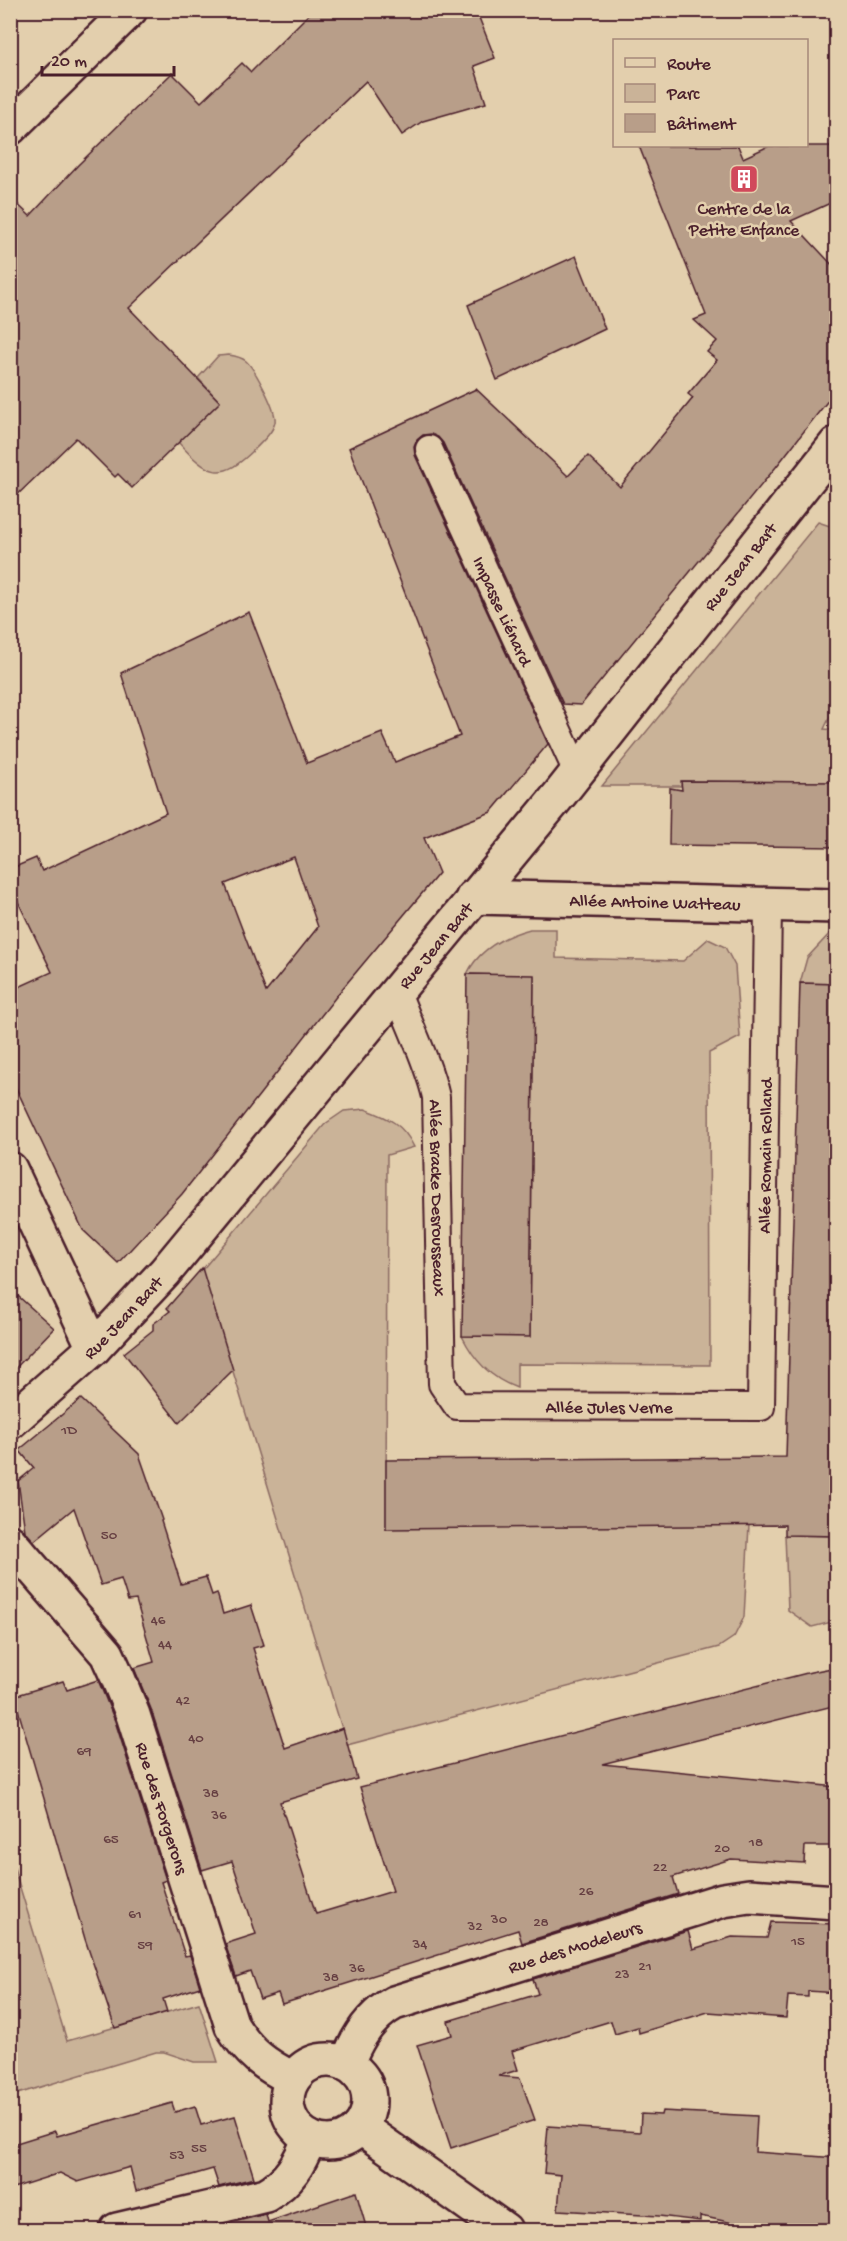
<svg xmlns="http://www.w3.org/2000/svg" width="847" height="2241" viewBox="0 0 847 2241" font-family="'Gochi Hand',sans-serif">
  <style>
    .green { fill: #cab398; stroke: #8a6962; stroke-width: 1.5 }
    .building { fill: #b89e89; stroke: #4a1f2b; stroke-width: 1.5; fill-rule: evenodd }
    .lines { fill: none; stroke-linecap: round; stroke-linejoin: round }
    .service-casing { stroke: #4a1f2b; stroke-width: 30 }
    .minor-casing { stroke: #4a1f2b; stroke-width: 38 }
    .secondary-casing { stroke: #4a1f2b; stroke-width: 38 }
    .service { stroke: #e3cfad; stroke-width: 26 }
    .minor { stroke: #e3cfad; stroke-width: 33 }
    .secondary { stroke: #e3cfad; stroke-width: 33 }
    .labels { text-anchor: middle; stroke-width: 5; stroke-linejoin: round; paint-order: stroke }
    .number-label { font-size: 15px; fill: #663f42 }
    .poi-label { font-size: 18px; fill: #4a1f2b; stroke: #e3cfad }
    .street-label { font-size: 18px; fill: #4a1f2b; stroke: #e3cfad }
  </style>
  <rect width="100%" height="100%" fill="#e3cfad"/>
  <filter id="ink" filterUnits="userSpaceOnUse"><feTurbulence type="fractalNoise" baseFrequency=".0167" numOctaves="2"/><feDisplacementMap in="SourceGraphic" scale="12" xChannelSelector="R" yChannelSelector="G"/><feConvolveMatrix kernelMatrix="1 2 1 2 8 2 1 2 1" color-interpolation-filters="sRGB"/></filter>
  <g filter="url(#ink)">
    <g class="green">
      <path d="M 229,355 C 236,356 241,357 246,361 C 255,369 277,411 275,422 C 273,432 263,441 256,448 C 221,483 209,476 178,442 L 220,402 L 198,378 L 218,356 Z"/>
      <path d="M 818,522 L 836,528 L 836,704 L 824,729 L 836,730 L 836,782 L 682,781 L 681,786 L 602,786 Z"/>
      <path d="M 530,929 L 556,929 L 556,958 L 683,961 L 708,939 L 725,947 L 735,966 L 740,1037 L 709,1053 L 710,1365 L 517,1364 L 517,1388 C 490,1378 474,1360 462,1336 L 530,1336 L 534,976 L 467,974 C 479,949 504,936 530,929 Z"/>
      <path d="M 836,929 L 836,984 L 800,983 L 807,958 L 833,930 Z"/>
      <path d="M 365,1109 C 389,1118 403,1124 414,1147 L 387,1155 L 386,1528 L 749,1525 L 744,1617 L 734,1637 L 719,1647 L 347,1745 L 202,1270 L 325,1124 L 344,1111 Z"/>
      <path d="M 785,1535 L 836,1536 L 836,1621 L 812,1627 L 788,1610 Z"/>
      <path d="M 11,1858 L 67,2041 L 199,2003 L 218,2062 L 194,2062 L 164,2052 L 156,2052 L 11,2096 Z"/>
    </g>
    <g class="building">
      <path d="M 313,10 L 476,10 L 495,58 L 474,66 L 486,103 L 423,121 L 402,135 L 366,81 L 129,308 L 220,402 L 132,488 L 118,474 L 115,477 L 76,438 L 10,502 L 10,197 L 30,216 L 78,165 L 172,73 L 201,102 L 242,63 L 251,72 Z"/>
      <path d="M 639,146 L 738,146 L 743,158 L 769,146 L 837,146 L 837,200 L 791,221 L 837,270 L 837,389 L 776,467 L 581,705 L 563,704 L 443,443 L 438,437 L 431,434 L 423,435 L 417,440 L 414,447 L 415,455 L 548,744 L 491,812 L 424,838 L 439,873 L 342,989 L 182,1194 L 118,1263 L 83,1230 L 10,1075 L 10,991 L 52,972 L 10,885 L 10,869 L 36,858 L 42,871 L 166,813 L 121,673 L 249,612 L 307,763 L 382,733 L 395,762 L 460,736 L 349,448 L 476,389 L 568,476 L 588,456 L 620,487 L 693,398 L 688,394 L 717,360 L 707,352 L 717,341 L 694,320 L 706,315 ZM 294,857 L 318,927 L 266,992 L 225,884 Z"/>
      <path d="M 576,256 L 605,329 L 497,380 L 468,305 Z"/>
      <path d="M 681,781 L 837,782 L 837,847 L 669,845 L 670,788 L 682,790 Z"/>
      <path d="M 467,974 L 534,975 L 530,1337 L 462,1336 Z"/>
      <path d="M 800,983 L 837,984 L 837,1536 L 785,1535 L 785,1525 L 386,1529 L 386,1460 L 786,1457 Z"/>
      <path d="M 202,1268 L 233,1370 L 179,1423 L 124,1353 L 153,1330 L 153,1324 L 170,1311 L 167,1308 Z"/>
      <path d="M 10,1289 L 54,1328 L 10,1374 Z"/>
      <path d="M 81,1399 L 139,1454 L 162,1520 L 161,1521 L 181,1584 L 206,1577 L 212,1595 L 217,1593 L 223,1614 L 251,1605 L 264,1645 L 253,1648 L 285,1748 L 343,1728 L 357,1779 L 280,1802 L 316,1914 L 393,1891 L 360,1787 L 811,1672 L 837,1667 L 837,1705 L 602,1764 L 837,1787 L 837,1846 L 805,1846 L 804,1863 L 731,1859 L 673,1877 L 678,1894 L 522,1943 L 518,1930 L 282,2004 L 278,1993 L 260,1999 L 250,1971 L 236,1976 L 225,1944 L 256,1934 L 232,1861 L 202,1870 L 151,1709 L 134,1668 L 154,1662 L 136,1600 L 128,1601 L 121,1579 L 101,1585 L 74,1508 L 34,1541 L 25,1531 L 18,1481 L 34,1468 L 19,1450 Z"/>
      <path d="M 98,1680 L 115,1721 L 166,1880 L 161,1882 L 185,1956 L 190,1955 L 200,1987 L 163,1999 L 167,2012 L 115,2028 L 85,1939 L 14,1696 L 63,1681 L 67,1690 Z"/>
      <path d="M 771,1922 L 837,1924 L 837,1993 L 808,1991 L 808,1997 L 788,1996 L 786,2018 L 708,2012 L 639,2033 L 638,2027 L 615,2034 L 611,2021 L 512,2051 L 518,2070 L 498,2076 L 520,2078 L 535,2120 L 451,2148 L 417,2045 L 452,2035 L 448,2021 L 538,1994 L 533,1979 L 688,1931 L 693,1949 L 732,1937 L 767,1938 Z"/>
      <path d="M 172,2103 L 175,2112 L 195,2106 L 201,2125 L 235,2116 L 254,2178 L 219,2187 L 213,2169 L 136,2191 L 130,2167 L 78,2182 L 60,2173 L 10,2189 L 10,2145 L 55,2131 L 57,2136 Z"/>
      <path d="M 662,2111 L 757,2116 L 755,2152 L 837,2158 L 837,2228 L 738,2224 L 700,2216 L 700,2221 L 659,2216 L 558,2210 L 561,2175 L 544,2173 L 548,2126 L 640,2132 L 641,2114 L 661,2115 Z"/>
      <path d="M 356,2192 L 367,2230 L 232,2230 L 230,2223 L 266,2214 L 268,2222 Z"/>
    </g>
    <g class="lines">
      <g class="service-casing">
        <g id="service">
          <path id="s1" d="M 429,449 L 577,772"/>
          <path id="s2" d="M 397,992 C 410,1027 428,1062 436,1097 L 442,1384 L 457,1406 L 761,1407 L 768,906"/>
        </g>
      </g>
      <g class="minor-casing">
        <g id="minor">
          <path id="s3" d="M 473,897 L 836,906"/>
          <path d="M 10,1169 L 94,1348"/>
          <path id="s4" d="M 10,1422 L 94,1348 L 165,1272 L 560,794 L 836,444"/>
          <path id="s5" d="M 10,1542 L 107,1654 L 118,1678 L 133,1715 L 232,2026 C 249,2053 265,2065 293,2079"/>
          <circle cx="328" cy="2101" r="41"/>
          <path id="s6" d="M 347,2064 C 356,2039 370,2016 394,2003 L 723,1900 L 749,1896 L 836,1902"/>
          <path d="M 360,2127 L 505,2230"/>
          <path d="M 117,2230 L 266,2195 C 290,2181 299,2164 310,2138"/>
        </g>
      </g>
      <g class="secondary-casing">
        <path id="secondary" d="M 10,128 L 130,10"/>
      </g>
      <use href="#service" class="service"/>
      <use href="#minor" class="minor"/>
      <use href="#secondary" class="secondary"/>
    </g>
  </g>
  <defs>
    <g id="building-square" transform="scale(1.5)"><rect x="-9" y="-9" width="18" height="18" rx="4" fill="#d1495b" stroke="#e3cfad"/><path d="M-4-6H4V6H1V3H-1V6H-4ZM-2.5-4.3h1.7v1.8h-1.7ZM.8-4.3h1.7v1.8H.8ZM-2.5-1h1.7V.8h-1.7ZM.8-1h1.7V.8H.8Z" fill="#fff"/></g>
  </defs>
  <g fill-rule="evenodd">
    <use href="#building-square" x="744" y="179"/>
  </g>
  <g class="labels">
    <g class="number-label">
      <text x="69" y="1434">1D</text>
      <text x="109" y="1539">50</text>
      <text x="158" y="1624">46</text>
      <text x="165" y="1648">44</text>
      <text x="183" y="1704">42</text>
      <text x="196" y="1742">40</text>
      <text x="84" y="1755">69</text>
      <text x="211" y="1797">38</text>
      <text x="219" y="1819">36</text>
      <text x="111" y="1843">65</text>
      <text x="756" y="1846">18</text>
      <text x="722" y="1852">20</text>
      <text x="660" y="1871">22</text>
      <text x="586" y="1895">26</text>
      <text x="135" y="1918">61</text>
      <text x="499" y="1923">30</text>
      <text x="541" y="1926">28</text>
      <text x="475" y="1930">32</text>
      <text x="798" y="1945">15</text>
      <text x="420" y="1948">34</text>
      <text x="145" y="1949">59</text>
      <text x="645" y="1970">21</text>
      <text x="357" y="1972">36</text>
      <text x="622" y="1978">23</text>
      <text x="331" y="1981">38</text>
      <text x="199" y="2152">55</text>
      <text x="177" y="2159">53</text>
    </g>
    <g class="poi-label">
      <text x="744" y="214">Centre de la<tspan x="744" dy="21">Petite Enfance</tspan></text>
    </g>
    <g class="street-label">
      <text dy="6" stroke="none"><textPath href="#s4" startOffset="1126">Rue Jean Bart</textPath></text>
      <text dy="6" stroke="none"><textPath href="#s1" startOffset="178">Impasse Liénard</textPath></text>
      <text dy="6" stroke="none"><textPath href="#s3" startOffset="182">Allée Antoine Watteau</textPath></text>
      <text dy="6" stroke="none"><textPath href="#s4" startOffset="640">Rue Jean Bart</textPath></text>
      <text dy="6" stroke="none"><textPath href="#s2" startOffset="981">Allée Romain Rolland</textPath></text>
      <text dy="6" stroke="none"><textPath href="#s2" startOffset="213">Allée Bracke Desrousseaux</textPath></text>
      <text dy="6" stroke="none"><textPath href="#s4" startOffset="154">Rue Jean Bart</textPath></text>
      <text dy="6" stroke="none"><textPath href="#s2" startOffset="578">Allée Jules Verne</textPath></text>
      <text dy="6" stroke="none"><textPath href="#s5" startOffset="312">Rue des Forgerons</textPath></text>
      <text dy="6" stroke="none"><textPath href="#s6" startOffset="268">Rue des Modeleurs</textPath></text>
    </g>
  </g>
  <rect width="847" height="2241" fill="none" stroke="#e3cfad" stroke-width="36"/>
  <rect x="18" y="18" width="811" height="2205" fill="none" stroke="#4a1f2b" stroke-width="2" filter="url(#ink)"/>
  <rect x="613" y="39" width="195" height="108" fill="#e3cfad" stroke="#a68979" stroke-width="1.5"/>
  <rect x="625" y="58" width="30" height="9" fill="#e3cfad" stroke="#a68979" stroke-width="1.5"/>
  <text x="667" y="69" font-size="18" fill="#4a1f2b">Route</text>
  <rect x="625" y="84" width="30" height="18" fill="#cab398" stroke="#a68979" stroke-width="1.5"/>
  <text x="667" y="99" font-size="18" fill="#4a1f2b">Parc</text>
  <rect x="625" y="114" width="30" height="18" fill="#b89e89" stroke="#a68979" stroke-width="1.5"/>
  <text x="667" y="129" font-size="18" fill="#4a1f2b">Bâtiment</text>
  <path d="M42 66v9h132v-9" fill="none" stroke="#4a1f2b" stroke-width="3"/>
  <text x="51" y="66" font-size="18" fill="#4a1f2b" stroke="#e3cfad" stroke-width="4.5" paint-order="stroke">20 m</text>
</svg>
